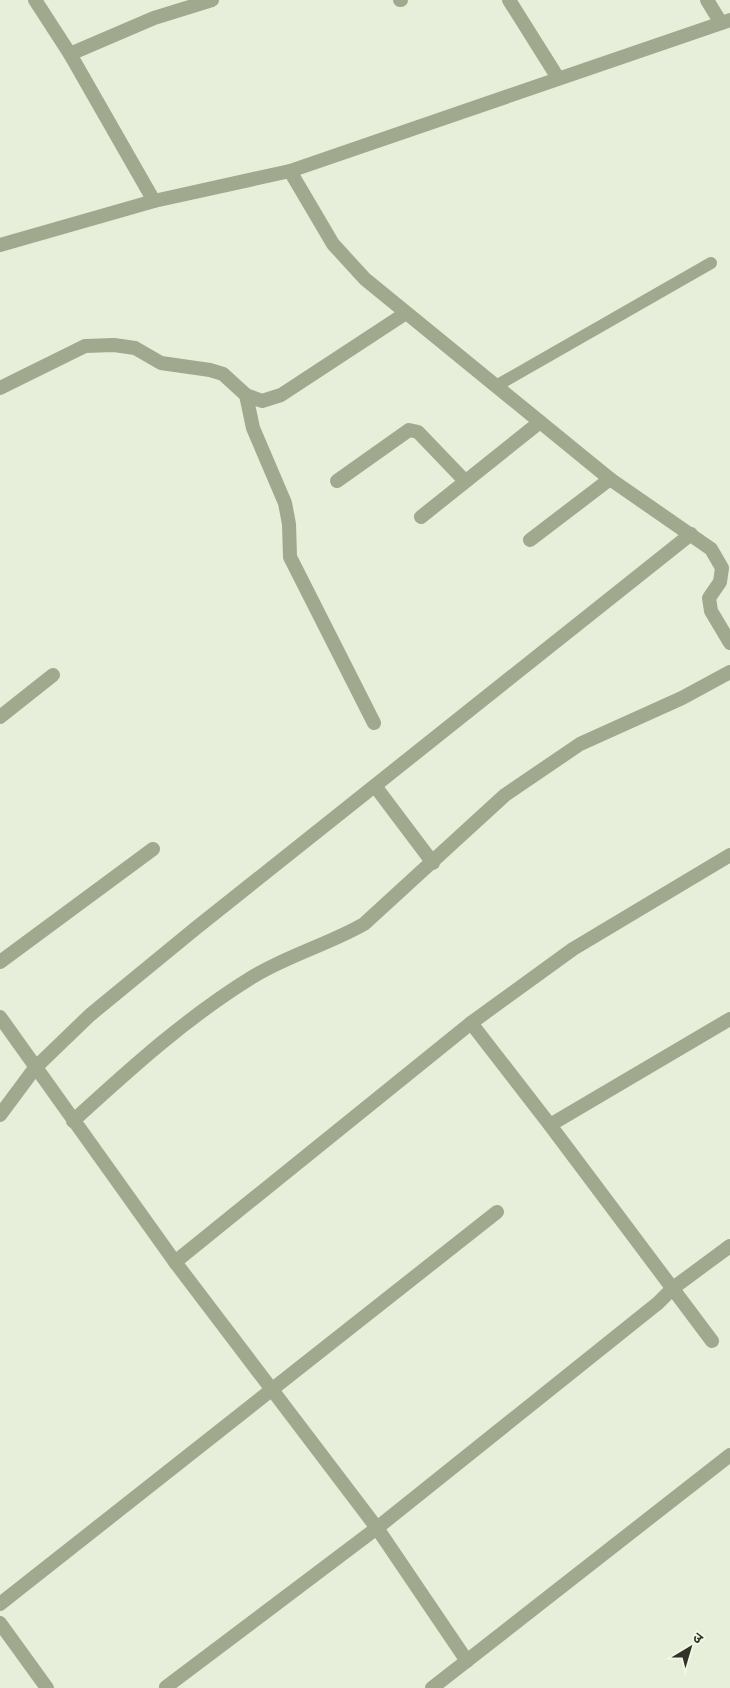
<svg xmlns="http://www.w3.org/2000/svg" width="730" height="1688" viewBox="0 0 730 1688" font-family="'Golos Text','Noto Sans Devanagari',sans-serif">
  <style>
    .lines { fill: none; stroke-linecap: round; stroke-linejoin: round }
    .service { stroke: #a0a88e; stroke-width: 12 }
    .minor { stroke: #a0a88e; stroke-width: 14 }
    .tertiary { stroke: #a0a88e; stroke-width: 14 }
  </style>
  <rect width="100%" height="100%" fill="#e7eeda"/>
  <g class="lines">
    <path class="service" d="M 496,386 L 711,263"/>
    <g class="minor">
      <path d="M 35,0 L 70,54 L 154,201"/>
      <path d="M 400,0 L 401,0"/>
      <path d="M 509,0 L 558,78"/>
      <path d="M 707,0 L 721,23"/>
      <path d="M 70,54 L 154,18 L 212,0"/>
      <path d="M 290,171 L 333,244 L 365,279 L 610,479 L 711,549 L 722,568 L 720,582 L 709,598 L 711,611 L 730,643"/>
      <path d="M 0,388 L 85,346 L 114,345 L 135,348 L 161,363 L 210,370 L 223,374 L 246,395 L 262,401 L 281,395 L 406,313"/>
      <path d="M 246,395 L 253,428 L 285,503 L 289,524 L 290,557 L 374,723"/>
      <path d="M 337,481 L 409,430 L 418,432 L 465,481"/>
      <path d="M 421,517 L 540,422"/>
      <path d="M 530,540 L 610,479"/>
      <path d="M 0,717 L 53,675"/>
      <path d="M 375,786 L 433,863"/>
      <path d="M 0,962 L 153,849"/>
      <path d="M 0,1017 L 175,1262 L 377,1528 L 467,1661"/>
      <path d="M 471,1023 L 550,1125"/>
      <path d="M 0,1115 L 35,1068 L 90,1015 L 196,928 L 691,534"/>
      <path d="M 73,1121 C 131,1068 187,1017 254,976 C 289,955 329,944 364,924 L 505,795 L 580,744 L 682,698 L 730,672"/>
      <path d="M 175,1262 L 471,1023 L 573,949 L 730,855"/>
      <path d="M 712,1341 L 550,1125 L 730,1019"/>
      <path d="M 0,1604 L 497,1212"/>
      <path d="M 166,1687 L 377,1528 L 658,1303 L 673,1288 L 730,1246"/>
      <path d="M 432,1688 L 730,1455"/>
    </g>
    <g class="tertiary">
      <path d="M 0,245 L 154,201 L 290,171 L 730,20"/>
      <path d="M 0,1623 L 47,1688"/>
    </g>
  </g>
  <g transform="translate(690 1648) rotate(38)" stroke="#f0f7e6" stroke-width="4" paint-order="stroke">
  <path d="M0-4L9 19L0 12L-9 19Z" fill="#313327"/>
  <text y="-8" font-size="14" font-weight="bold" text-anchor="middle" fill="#313327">उ</text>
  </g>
</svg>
